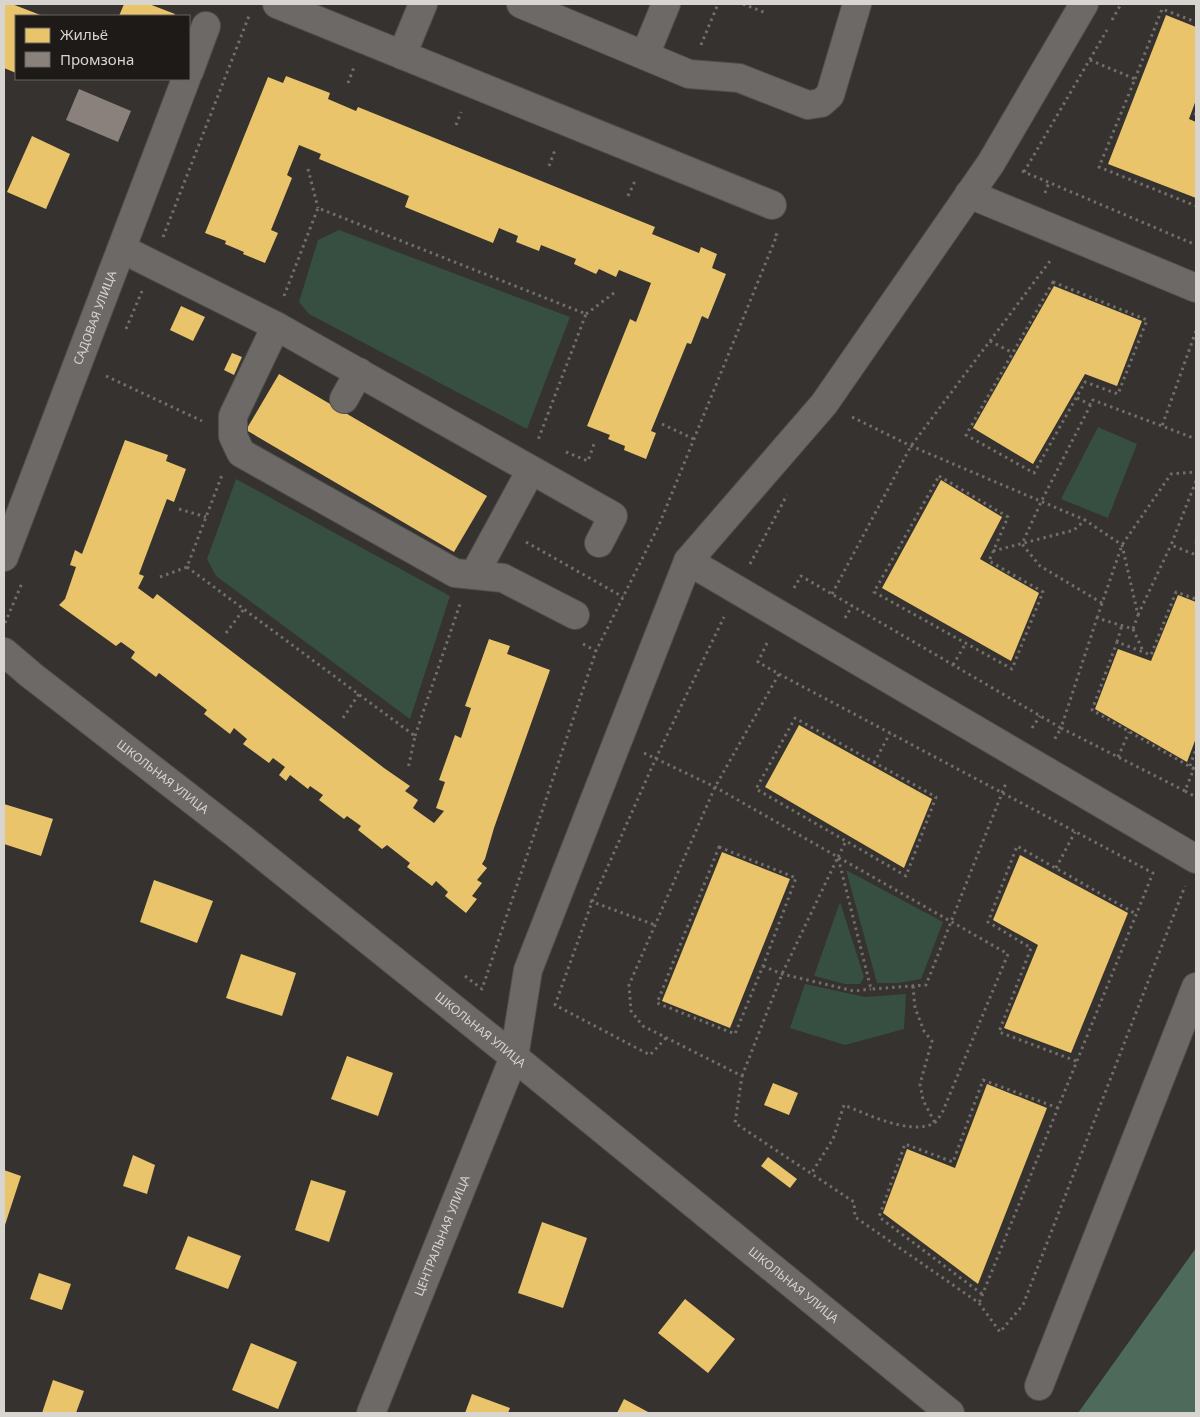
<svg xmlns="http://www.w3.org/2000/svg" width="1200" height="1417" viewBox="0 0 1200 1417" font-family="'Noto Sans',sans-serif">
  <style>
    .green { fill: #364f41 }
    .forest { fill: #4e6a5a }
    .homes { fill: #e9c46a }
    .industry { fill: #8a817c }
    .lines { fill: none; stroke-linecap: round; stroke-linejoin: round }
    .minor-casing { stroke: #514f4c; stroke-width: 30 }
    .path { stroke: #716e6c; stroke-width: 3; stroke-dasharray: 2.5 4; stroke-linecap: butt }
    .minor { stroke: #6c6967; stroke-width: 28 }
    .labels { text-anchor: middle; stroke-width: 5; stroke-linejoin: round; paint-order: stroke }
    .street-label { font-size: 12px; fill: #d8d4d0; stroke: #1d1a17 }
  </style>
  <rect width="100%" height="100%" fill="#35322f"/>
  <g class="green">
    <path d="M 339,230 L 570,317 L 527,429 L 309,314 L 299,302 L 318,240 Z"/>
    <path d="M 1098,427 L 1137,444 L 1108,518 L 1061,499 Z"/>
    <path d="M 236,479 L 450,596 L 410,719 L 216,576 L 207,559 Z"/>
    <path d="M 846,870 L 943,922 L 921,979 L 898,983 L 877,983 Z"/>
    <path d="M 840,902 L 864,977 L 860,984 L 845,984 L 814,976 Z"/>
    <path d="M 805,984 L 865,997 L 906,994 L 904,1029 L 845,1045 L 790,1028 Z"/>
  </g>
  <path class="forest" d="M 1196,1248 L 1196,1413 L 1078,1413 Z"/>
  <g class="homes">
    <path d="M 5,4 L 12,4 L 43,16 L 16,16 L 16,73 L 4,68 L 4,7 Z"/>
    <path d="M 124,4 L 149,4 L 175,14 L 174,16 L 119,16 Z"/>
    <path d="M 1166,15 L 1196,27 L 1196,100 L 1189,119 L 1196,122 L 1196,198 L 1108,164 Z"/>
    <path d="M 286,76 L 330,93 L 328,99 L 356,111 L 358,107 L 655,227 L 652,234 L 699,253 L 701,247 L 717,254 L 712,268 L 726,274 L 708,319 L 702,316 L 691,344 L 687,343 L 651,431 L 656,433 L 646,459 L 624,450 L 625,446 L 608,439 L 610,435 L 587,426 L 630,319 L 636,322 L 651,283 L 619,270 L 616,277 L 599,269 L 596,274 L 574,264 L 576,259 L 541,245 L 539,251 L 516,242 L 518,236 L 499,228 L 493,243 L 405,207 L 409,196 L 319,159 L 321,154 L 299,145 L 287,175 L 292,178 L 271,230 L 278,233 L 265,263 L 243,254 L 244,252 L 225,244 L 226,241 L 205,233 L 268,77 L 283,83 Z"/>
    <path d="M 32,136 L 70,154 L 46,209 L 7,192 Z"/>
    <path d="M 1054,286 L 1142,321 L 1117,386 L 1085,374 L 1033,464 L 973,428 Z"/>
    <path d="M 181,306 L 205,317 L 193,341 L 170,330 Z"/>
    <path d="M 232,353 L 242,357 L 234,375 L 224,370 Z"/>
    <path d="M 279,374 L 487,496 L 454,552 L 246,430 Z"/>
    <path d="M 125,440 L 168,455 L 166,461 L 186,469 L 174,502 L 167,499 L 139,574 L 144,576 L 138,588 L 153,599 L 157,594 L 384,768 L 410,786 L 405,791 L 418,800 L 413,808 L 434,823 L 444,811 L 436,808 L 445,782 L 439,780 L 455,735 L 461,738 L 471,708 L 465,706 L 489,639 L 510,646 L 507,654 L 550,670 L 494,828 L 485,859 L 482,864 L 487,868 L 477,880 L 482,883 L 472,896 L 477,899 L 466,913 L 445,896 L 448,892 L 436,881 L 432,886 L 407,867 L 410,863 L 387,845 L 382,849 L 358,830 L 361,826 L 347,816 L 344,819 L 319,800 L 323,795 L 310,786 L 308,789 L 290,775 L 286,781 L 279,775 L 285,767 L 273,758 L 269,763 L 243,744 L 247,739 L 234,728 L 230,734 L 204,714 L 207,710 L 159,673 L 156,677 L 131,658 L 135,652 L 121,642 L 116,646 L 59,605 L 65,599 L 76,567 L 70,565 L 75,550 L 82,554 Z"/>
    <path d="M 941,480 L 1002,517 L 980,559 L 1039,593 L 1011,661 L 882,588 Z"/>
    <path d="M 1178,595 L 1196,602 L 1196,738 L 1187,762 L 1095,709 L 1118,649 L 1151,661 Z"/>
    <path d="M 799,725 L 932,799 L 904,868 L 765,787 Z"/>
    <path d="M 4,804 L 53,819 L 41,856 L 4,844 Z"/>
    <path d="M 722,852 L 790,879 L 730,1028 L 662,1001 Z"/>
    <path d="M 1020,855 L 1128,913 L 1071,1053 L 1004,1028 L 1038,945 L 993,920 Z"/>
    <path d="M 154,880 L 213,901 L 197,943 L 140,922 Z"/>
    <path d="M 241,954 L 296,973 L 282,1016 L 226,998 Z"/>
    <path d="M 347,1056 L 393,1073 L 378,1116 L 331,1099 Z"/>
    <path d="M 773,1083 L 798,1093 L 789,1115 L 764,1105 Z"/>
    <path d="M 987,1084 L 1047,1108 L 978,1284 L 883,1213 L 907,1149 L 955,1168 Z"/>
    <path d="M 133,1155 L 155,1165 L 147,1194 L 123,1186 Z"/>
    <path d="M 768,1157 L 797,1179 L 790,1188 L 761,1166 Z"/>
    <path d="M 4,1170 L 21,1176 L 4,1228 Z"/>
    <path d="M 311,1180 L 346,1191 L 329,1242 L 295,1230 Z"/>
    <path d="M 542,1222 L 587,1238 L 563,1308 L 518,1293 Z"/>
    <path d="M 188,1236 L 241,1256 L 228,1289 L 175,1269 Z"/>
    <path d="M 39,1273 L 71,1284 L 62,1310 L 30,1299 Z"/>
    <path d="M 685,1299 L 735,1339 L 708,1373 L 658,1333 Z"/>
    <path d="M 251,1343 L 297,1362 L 278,1409 L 232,1390 Z"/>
    <path d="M 53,1380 L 84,1391 L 76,1413 L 42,1413 Z"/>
    <path d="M 472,1394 L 510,1408 L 508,1413 L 465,1413 Z"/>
    <path d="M 624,1399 L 650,1413 L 617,1413 Z"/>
  </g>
  <path class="industry" d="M 79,89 L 131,111 L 118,142 L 66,120 Z"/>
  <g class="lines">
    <g class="minor-casing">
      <g id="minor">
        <path d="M 277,4 L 772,205"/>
        <path d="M 521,4 L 689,74 L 739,78 L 808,105 L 821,103 L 830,95 L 857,4"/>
        <path d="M 402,55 L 423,4"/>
        <path d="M 645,55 L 666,4"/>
        <path d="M 189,72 L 206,26"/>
        <path d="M 969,194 L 1196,288"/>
        <path d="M 122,249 L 276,326 L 233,416 L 233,436 L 241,453 L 455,573 L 503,578 L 575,615"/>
        <path d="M 276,326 L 613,516 L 599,543"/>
        <path d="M 344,399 L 359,372"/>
        <path id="s1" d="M 4,557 L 186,79"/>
        <path d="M 688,561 L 1196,859"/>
        <path d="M 474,575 L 531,470"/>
        <path id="s2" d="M 4,652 L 31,675 L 236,834 L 514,1057 L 950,1413"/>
        <path d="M 1039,1386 L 1196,987"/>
        <path id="s3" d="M 371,1413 L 514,1057 L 528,970 L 688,561 L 824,404 L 991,163 L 1084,4"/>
      </g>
    </g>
    <g class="path">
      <path d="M 743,4 L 766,13"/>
      <path d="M 1112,20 L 1121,4"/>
      <path d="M 701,45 L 718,4"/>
      <path d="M 1090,60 L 1135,79 L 1099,167 L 1196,206"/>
      <path d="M 1135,79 L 1162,9 L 1196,22"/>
      <path d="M 348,83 L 354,67"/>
      <path d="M 1195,103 L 1196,103"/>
      <path d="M 1196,113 L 1194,117 L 1196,117"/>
      <path d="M 456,125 L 461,112"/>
      <path d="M 549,166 L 555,150"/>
      <path d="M 308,169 L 318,208"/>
      <path d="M 1022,171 L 1196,245"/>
      <path d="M 1024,172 L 1107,30"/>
      <path d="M 1045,193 L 1049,182"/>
      <path d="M 628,196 L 635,181"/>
      <path d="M 163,237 L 249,16"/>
      <path d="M 1053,282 L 1147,320 L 1118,394 L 1085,382 L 1034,473 L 966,435 Z"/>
      <path d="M 284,296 L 318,208 L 586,314 L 538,440"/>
      <path d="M 586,314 L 614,293"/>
      <path d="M 126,329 L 142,291"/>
      <path d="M 1196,331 L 1162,426 L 1196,439"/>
      <path d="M 990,341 L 1013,353"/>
      <path d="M 106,376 L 202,421"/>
      <path d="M 1077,398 L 1091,405"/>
      <path d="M 852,417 L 911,446 L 1085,520 L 1122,545 L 1138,615 L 1133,629 L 1097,618 L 1061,728 L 1185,791 L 1196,763"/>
      <path d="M 662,424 L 694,439"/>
      <path d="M 566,452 L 588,461 L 595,441"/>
      <path d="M 939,476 L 1008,517 L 989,561 L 1043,592 L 1012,669 L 874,592 Z"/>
      <path d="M 1196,481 L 1171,545 L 1196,555"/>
      <path d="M 179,509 L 206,517"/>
      <path d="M 526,542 L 623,597"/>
      <path d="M 1196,542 L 1196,543"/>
      <path d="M 993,551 L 1074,530 L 1085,520"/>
      <path d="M 750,564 L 787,495"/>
      <path d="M 187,567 L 415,736 L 408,769"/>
      <path d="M 160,577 L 187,567 L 222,475"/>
      <path d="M 794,588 L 801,576 L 1061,728 L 1053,742"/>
      <path d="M 832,594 L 911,446 L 1050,261"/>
      <path d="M 1102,603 L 1040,566 L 1022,544 L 1041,502 L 1093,400 L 1162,426"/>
      <path d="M 1138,615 L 1171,545"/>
      <path d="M 845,618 L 852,606"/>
      <path d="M 1097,618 L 1122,545 L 1171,474 L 1196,472"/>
      <path d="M 5,623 L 22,583"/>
      <path d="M 1133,629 L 1143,651"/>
      <path d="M 226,633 L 244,609"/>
      <path d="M 1117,642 L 1122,625"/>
      <path d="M 767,643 L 758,662 L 779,674 L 715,787 L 629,985 L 631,1011 L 643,1026 L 742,1076 L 735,1123 L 854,1202 L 855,1217 L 979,1303 L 1000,1332 L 1023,1305 L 1185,886"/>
      <path d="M 583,644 L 596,651"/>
      <path d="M 953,665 L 966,643"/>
      <path d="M 779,674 L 1153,873 L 979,1303"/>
      <path d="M 343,718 L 359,694"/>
      <path d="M 1032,728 L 1040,716"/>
      <path d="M 415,736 L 460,604"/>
      <path d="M 644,753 L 715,787 L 1008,954 L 943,1111 C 940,1115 938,1121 934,1123 C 912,1136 866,1114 844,1105 L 833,1139 L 811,1174"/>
      <path d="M 1118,757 L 1129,732"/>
      <path d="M 874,763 L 890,733"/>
      <path d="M 1190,766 L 1196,749"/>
      <path d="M 1194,769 L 1092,710 L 1117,642 L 1151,655 L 1176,592 L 1196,599"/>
      <path d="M 1185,791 L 1196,797"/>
      <path d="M 719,847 L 796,878 L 763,966 L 735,1034 L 657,1003 Z"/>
      <path d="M 838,857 L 846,841 L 756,789 L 795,718 L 936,797 L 906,876 L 846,841"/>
      <path d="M 1056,868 L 1075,832"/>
      <path d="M 590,901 L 655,925"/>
      <path d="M 763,966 L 782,974 L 854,991 L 871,989"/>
      <path d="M 465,976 L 482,989 L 596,651 L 659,525 L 777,235 L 775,234"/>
      <path d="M 913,986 L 915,1008 L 924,1031 L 932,1041 L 920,1084 L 923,1100 L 935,1123"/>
      <path d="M 666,1038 L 650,1055 L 555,1005 L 592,902 L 656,758 L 724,617"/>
      <path d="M 1076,1061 L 999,1032 L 1031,948 L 988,922 L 1017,846 L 1136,914"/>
      <path d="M 742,1076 L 782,974 L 838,857 L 871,989 L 926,985 L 1006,783"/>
      <path d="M 982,1294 L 879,1217 L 905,1144 L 953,1162 L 983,1080 L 1058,1108"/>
    </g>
    <use href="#minor" class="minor"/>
  </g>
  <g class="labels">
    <g class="street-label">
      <text dy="4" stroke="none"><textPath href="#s1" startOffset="256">САДОВАЯ УЛИЦА</textPath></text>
      <text dy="4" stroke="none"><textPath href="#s2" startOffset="202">ШКОЛЬНАЯ УЛИЦА</textPath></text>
      <text dy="4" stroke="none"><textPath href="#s2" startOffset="608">ШКОЛЬНАЯ УЛИЦА</textPath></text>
      <text dy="4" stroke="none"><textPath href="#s3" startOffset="191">ЦЕНТРАЛЬНАЯ УЛИЦА</textPath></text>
      <text dy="4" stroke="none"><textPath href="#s2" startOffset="1012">ШКОЛЬНАЯ УЛИЦА</textPath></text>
    </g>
  </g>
  <rect width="1200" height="1417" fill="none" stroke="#d8d4d0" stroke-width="10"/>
  <rect x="15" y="15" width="175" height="65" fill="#1d1a17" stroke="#686461"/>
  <rect x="25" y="28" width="25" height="15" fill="#e9c46a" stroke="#686461"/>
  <text x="60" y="40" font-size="15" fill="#d8d4d0">Жильё</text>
  <rect x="25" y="52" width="25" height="15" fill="#8a817c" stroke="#686461"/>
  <text x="60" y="65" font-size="15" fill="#d8d4d0">Промзона</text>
</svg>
